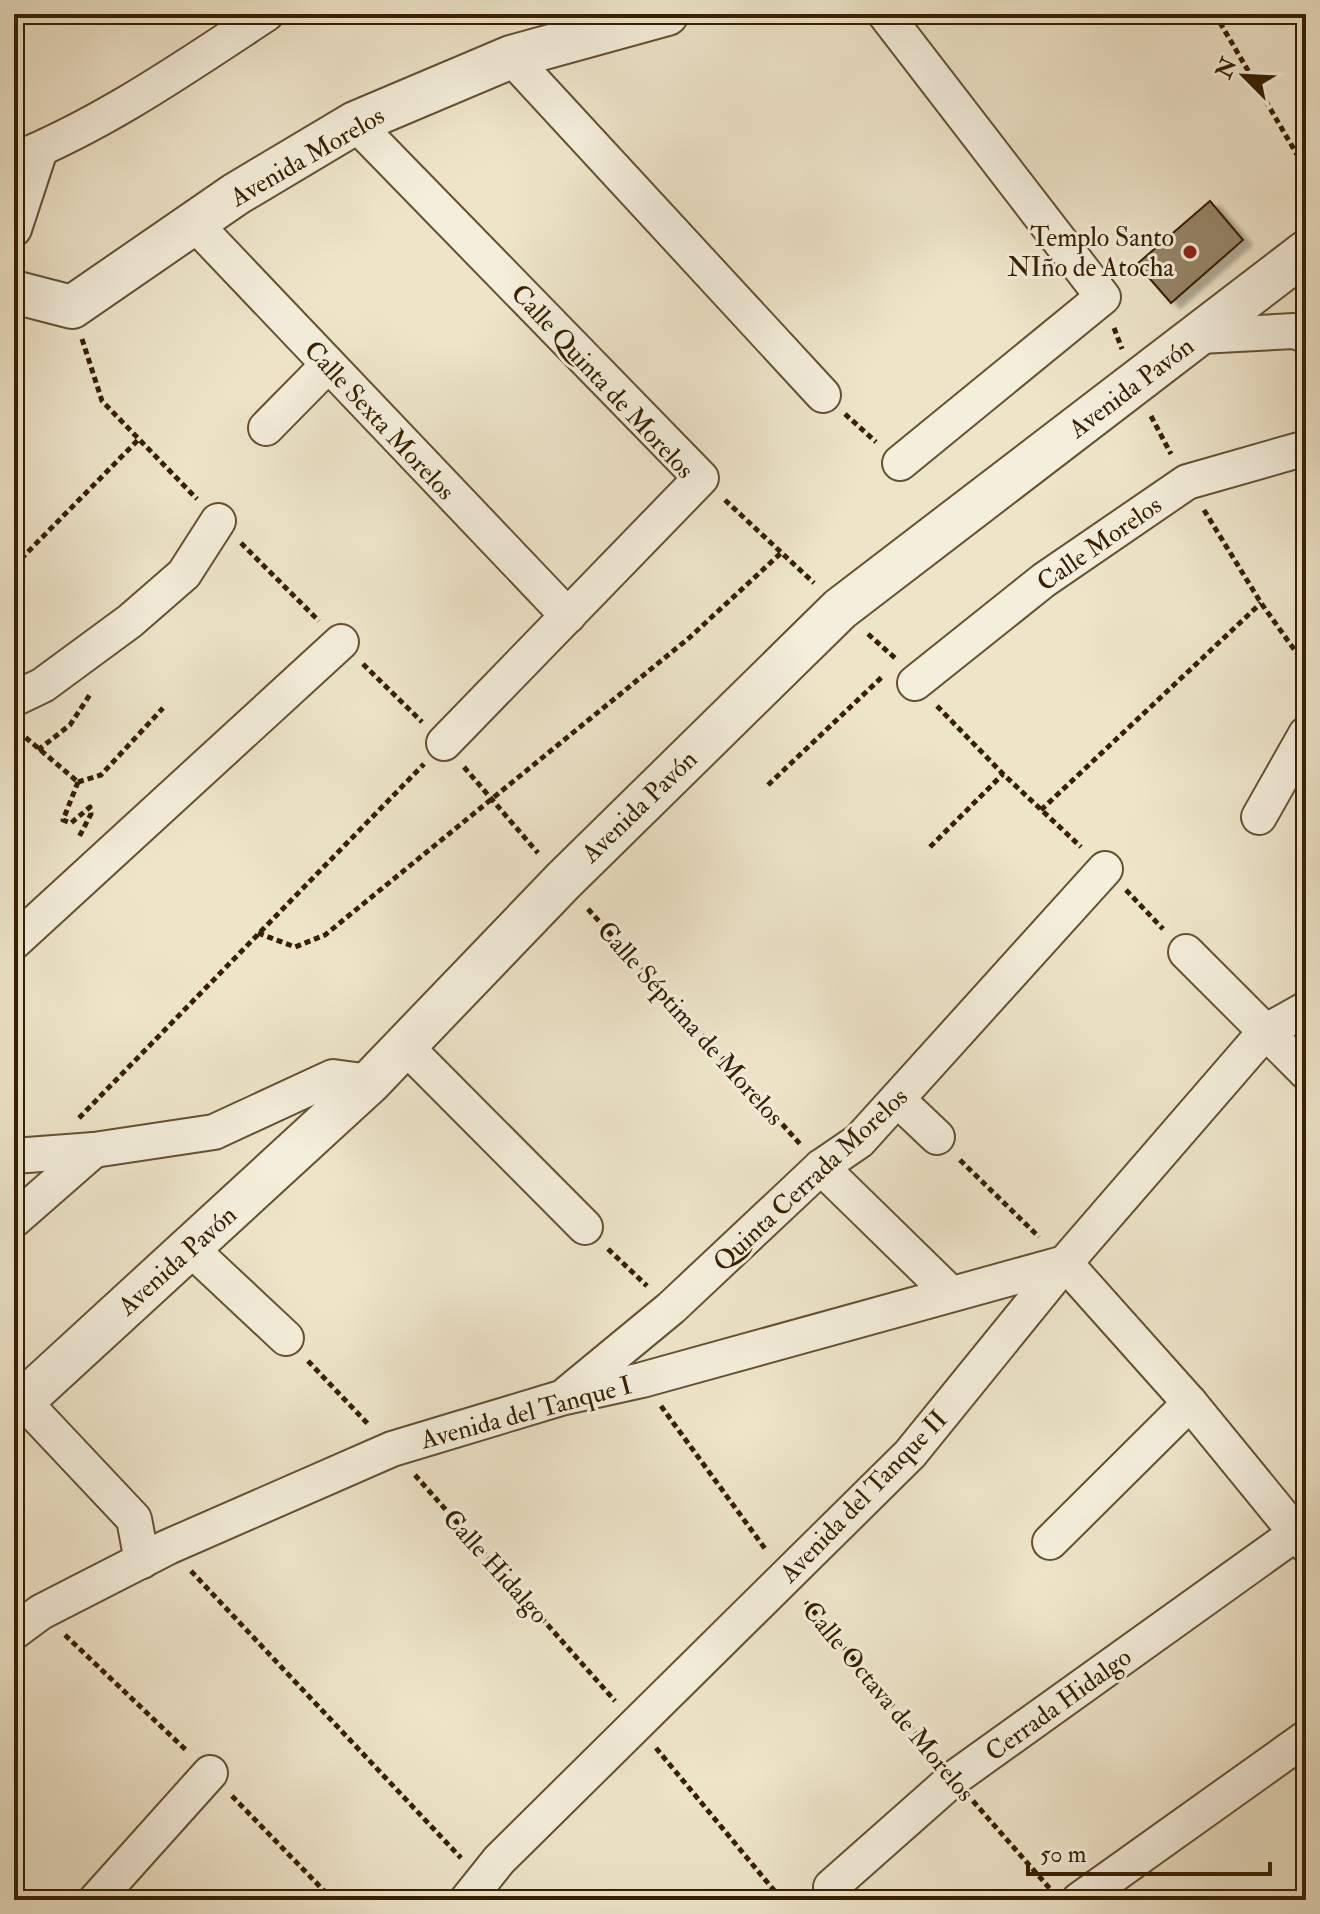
<svg xmlns="http://www.w3.org/2000/svg" width="1320" height="1914" viewBox="0 0 1320 1914" font-family="'IM FELL Double Pica',serif">
  <style>
    .building { fill: #968669; stroke: #362000; stroke-width: 2; filter: url(#shadow) }
    .lines { fill: none; stroke-linecap: round; stroke-linejoin: round }
    .minor-casing { stroke: #645132; stroke-width: 38 }
    .tertiary-casing { stroke: #645132; stroke-width: 46 }
    .path { stroke: #362000; stroke-width: 5; stroke-dasharray: 6 4; stroke-linecap: butt }
    .minor { stroke: #f4eedc; stroke-width: 34 }
    .tertiary { stroke: #f4eedc; stroke-width: 42 }
    .poi-dot { fill: #8f2418; stroke: #f4eedc; stroke-width: 3 }
    .labels { text-anchor: middle; stroke-width: 6; stroke-linejoin: round; paint-order: stroke }
    .street-label { font-size: 26px; fill: #362000; stroke: #f4eedc }
    .poi-label { font-size: 26px; fill: #362000; stroke: #f4eedc; text-anchor: end }
  </style>
  <defs>
    <filter id="shadow"><feDropShadow dx="9" dy="5" stdDeviation="2" flood-color="#0004"/></filter>
  </defs>
  <rect width="100%" height="100%" fill="#eee5c9"/>
  <filter id="stains"><feTurbulence type="fractalNoise" baseFrequency=".0025" numOctaves="4"/><feColorMatrix values="0 0 0 0 .2 0 0 0 0 .09 0 0 0 0 .02 0 0 0 .5 -.17"/></filter>
  <radialGradient id="worn" r=".72"><stop offset=".6" stop-color="#630" stop-opacity="0"/><stop offset="1" stop-color="#630" stop-opacity=".3"/></radialGradient>
  <path class="building" d="M 1210,201 L 1243,240 L 1171,303 L 1137,264 Z"/>
  <g class="lines">
    <g class="minor-casing">
      <g id="minor">
        <path d="M 885,14 L 1103,297 L 900,463"/>
        <path d="M 511,57 L 823,395"/>
        <path d="M 355,123 L 701,478 L 444,743"/>
        <path d="M 14,160 C 105,123 184,68 266,14"/>
        <path d="M 194,223 L 568,616"/>
        <path d="M 14,229 L 40,150"/>
        <path d="M 1200,336 L 1294,331 L 1306,335"/>
        <path d="M 266,428 L 328,365"/>
        <path d="M 915,683 L 1044,580 L 1187,482 L 1306,448"/>
        <path d="M 14,699 L 43,685 L 130,621 L 184,574 L 218,521"/>
        <path d="M 1259,817 L 1306,734"/>
        <path d="M 14,942 L 341,642"/>
        <path d="M 1186,952 L 1306,1072"/>
        <path d="M 406,1047 L 585,1227"/>
        <path d="M 899,1101 L 937,1137"/>
        <path d="M 14,1156 L 94,1150 L 214,1132 L 333,1077 L 370,1082"/>
        <path d="M 821,1167 L 949,1292"/>
        <path d="M 14,1220 L 94,1150"/>
        <path d="M 191,1249 L 286,1338"/>
        <path d="M 568,1393 L 671,1308 L 821,1167 L 859,1141 L 1105,869"/>
        <path d="M 37,1416 L 134,1519 L 142,1561"/>
        <path d="M 1050,1542 L 1190,1403"/>
        <path d="M 14,1632 L 41,1612 L 168,1547 L 392,1449 L 561,1398 L 642,1380 L 1065,1263 L 1190,1403 L 1306,1545"/>
        <path d="M 831,1887 L 953,1779 L 1295,1534"/>
        <path d="M 96,1900 L 210,1773"/>
        <path d="M 467,1900 L 499,1860 L 910,1454 L 1065,1263 L 1265,1032 L 1306,1009"/>
        <path d="M 1079,1900 L 1306,1738"/>
      </g>
    </g>
    <g class="tertiary-casing">
      <g id="tertiary">
        <path d="M 14,292 L 72,307 L 236,194 L 355,123 L 511,57 L 667,14"/>
        <path d="M 14,1409 L 370,1082 L 563,881 L 840,609 L 1306,252"/>
      </g>
    </g>
    <g class="path">
      <path d="M 1215,14 L 1306,170"/>
      <path d="M 1114,328 L 1122,349"/>
      <path d="M 82,339 L 102,401 L 197,499"/>
      <path d="M 845,414 L 876,442"/>
      <path d="M 1151,416 L 1171,454"/>
      <path d="M 725,500 L 814,583"/>
      <path d="M 1204,510 L 1261,603 L 1306,666"/>
      <path d="M 241,543 L 319,621"/>
      <path d="M 14,553 L 21,559"/>
      <path d="M 14,566 L 139,439"/>
      <path d="M 868,634 L 896,659"/>
      <path d="M 363,664 L 422,722"/>
      <path d="M 937,706 L 1003,774 L 1081,847"/>
      <path d="M 18,731 L 78,782"/>
      <path d="M 38,750 L 70,725 L 91,693"/>
      <path d="M 464,767 L 538,853"/>
      <path d="M 78,782 L 63,820 L 71,823 L 90,807 L 91,814 L 78,839"/>
      <path d="M 78,782 L 101,775 L 163,708"/>
      <path d="M 768,785 L 883,676"/>
      <path d="M 1041,810 L 1261,603"/>
      <path d="M 930,847 L 1003,774"/>
      <path d="M 1126,890 L 1163,929"/>
      <path d="M 588,909 L 801,1145"/>
      <path d="M 258,933 L 295,947 L 325,935 L 689,638 L 781,553"/>
      <path d="M 79,1118 L 424,764"/>
      <path d="M 960,1160 L 1039,1237"/>
      <path d="M 608,1249 L 647,1286"/>
      <path d="M 308,1361 L 368,1424"/>
      <path d="M 661,1406 L 766,1550"/>
      <path d="M 415,1475 L 615,1701"/>
      <path d="M 191,1571 L 461,1858"/>
      <path d="M 806,1602 L 933,1754"/>
      <path d="M 65,1635 L 188,1752"/>
      <path d="M 656,1748 L 782,1900"/>
      <path d="M 232,1796 L 333,1900"/>
      <path d="M 973,1801 L 1051,1890"/>
    </g>
    <use href="#minor" class="minor"/>
    <use href="#tertiary" class="tertiary"/>
  </g>
  <circle class="poi-dot" cx="1190" cy="252" r="8"/>
  <g class="labels">
    <g class="street-label">
      <text transform="translate(307 156) rotate(-30)" y="9">Avenida Morelos</text>
      <text transform="translate(603 381) rotate(47)" y="9">Calle Quinta de Morelos</text>
      <text transform="translate(1131 387) rotate(-37)" y="9">Avenida Pavón</text>
      <text transform="translate(380 420) rotate(47)" y="9">Calle Sexta Morelos</text>
      <text transform="translate(1099 543) rotate(-35)" y="9">Calle Morelos</text>
      <text transform="translate(639 806) rotate(-44)" y="9">Avenida Pavón</text>
      <text transform="translate(691 1023) rotate(48)" y="9">Calle Séptima de Morelos</text>
      <text transform="translate(810 1179) rotate(-43)" y="9">Quinta Cerrada Morelos</text>
      <text transform="translate(177 1260) rotate(-42)" y="9">Avenida Pavón</text>
      <text transform="translate(526 1412) rotate(-15)" y="9">Avenida del Tanque I</text>
      <text transform="translate(863 1496) rotate(-46)" y="9">Avenida del Tanque II</text>
      <text transform="translate(496 1566) rotate(48)" y="9">Calle Hidalgo</text>
      <text transform="translate(889 1701) rotate(50)" y="9">Calle Octava de Morelos</text>
      <text transform="translate(1058 1704) rotate(-36)" y="9">Cerrada Hidalgo</text>
    </g>
    <g class="poi-label">
      <text x="1174" y="246">Templo Santo<tspan x="1174" dy="30">NIño de Atocha</tspan></text>
    </g>
  </g>
  <rect width="1320" height="1914" fill="none" stroke="#eee5c9" stroke-width="48"/>
  <rect x="16" y="16" width="1288" height="1882" fill="none" stroke="#362000" stroke-width="4"/>
  <rect x="24" y="24" width="1272" height="1866" fill="none" stroke="#362000" stroke-width="2"/>
  <g transform="translate(1244 76) rotate(294)" stroke="#f4eedc" stroke-width="6" paint-order="stroke">
  <path d="M0-6L14 30L0 20L-14 30Z" fill="#362000"/>
  <text y="-12" font-size="22" font-weight="bold" text-anchor="middle" fill="#362000">N</text>
  </g>
  <path d="M1028 1862v12h242v-12" fill="none" stroke="#362000" stroke-width="4"/>
  <text x="1040" y="1862" font-size="24" fill="#362000" stroke="#f4eedc" stroke-width="6" paint-order="stroke">50 m</text>
  <rect width="100%" height="100%" filter="url(#stains)"/>
  <rect width="100%" height="100%" fill="url(#worn)"/>
</svg>
